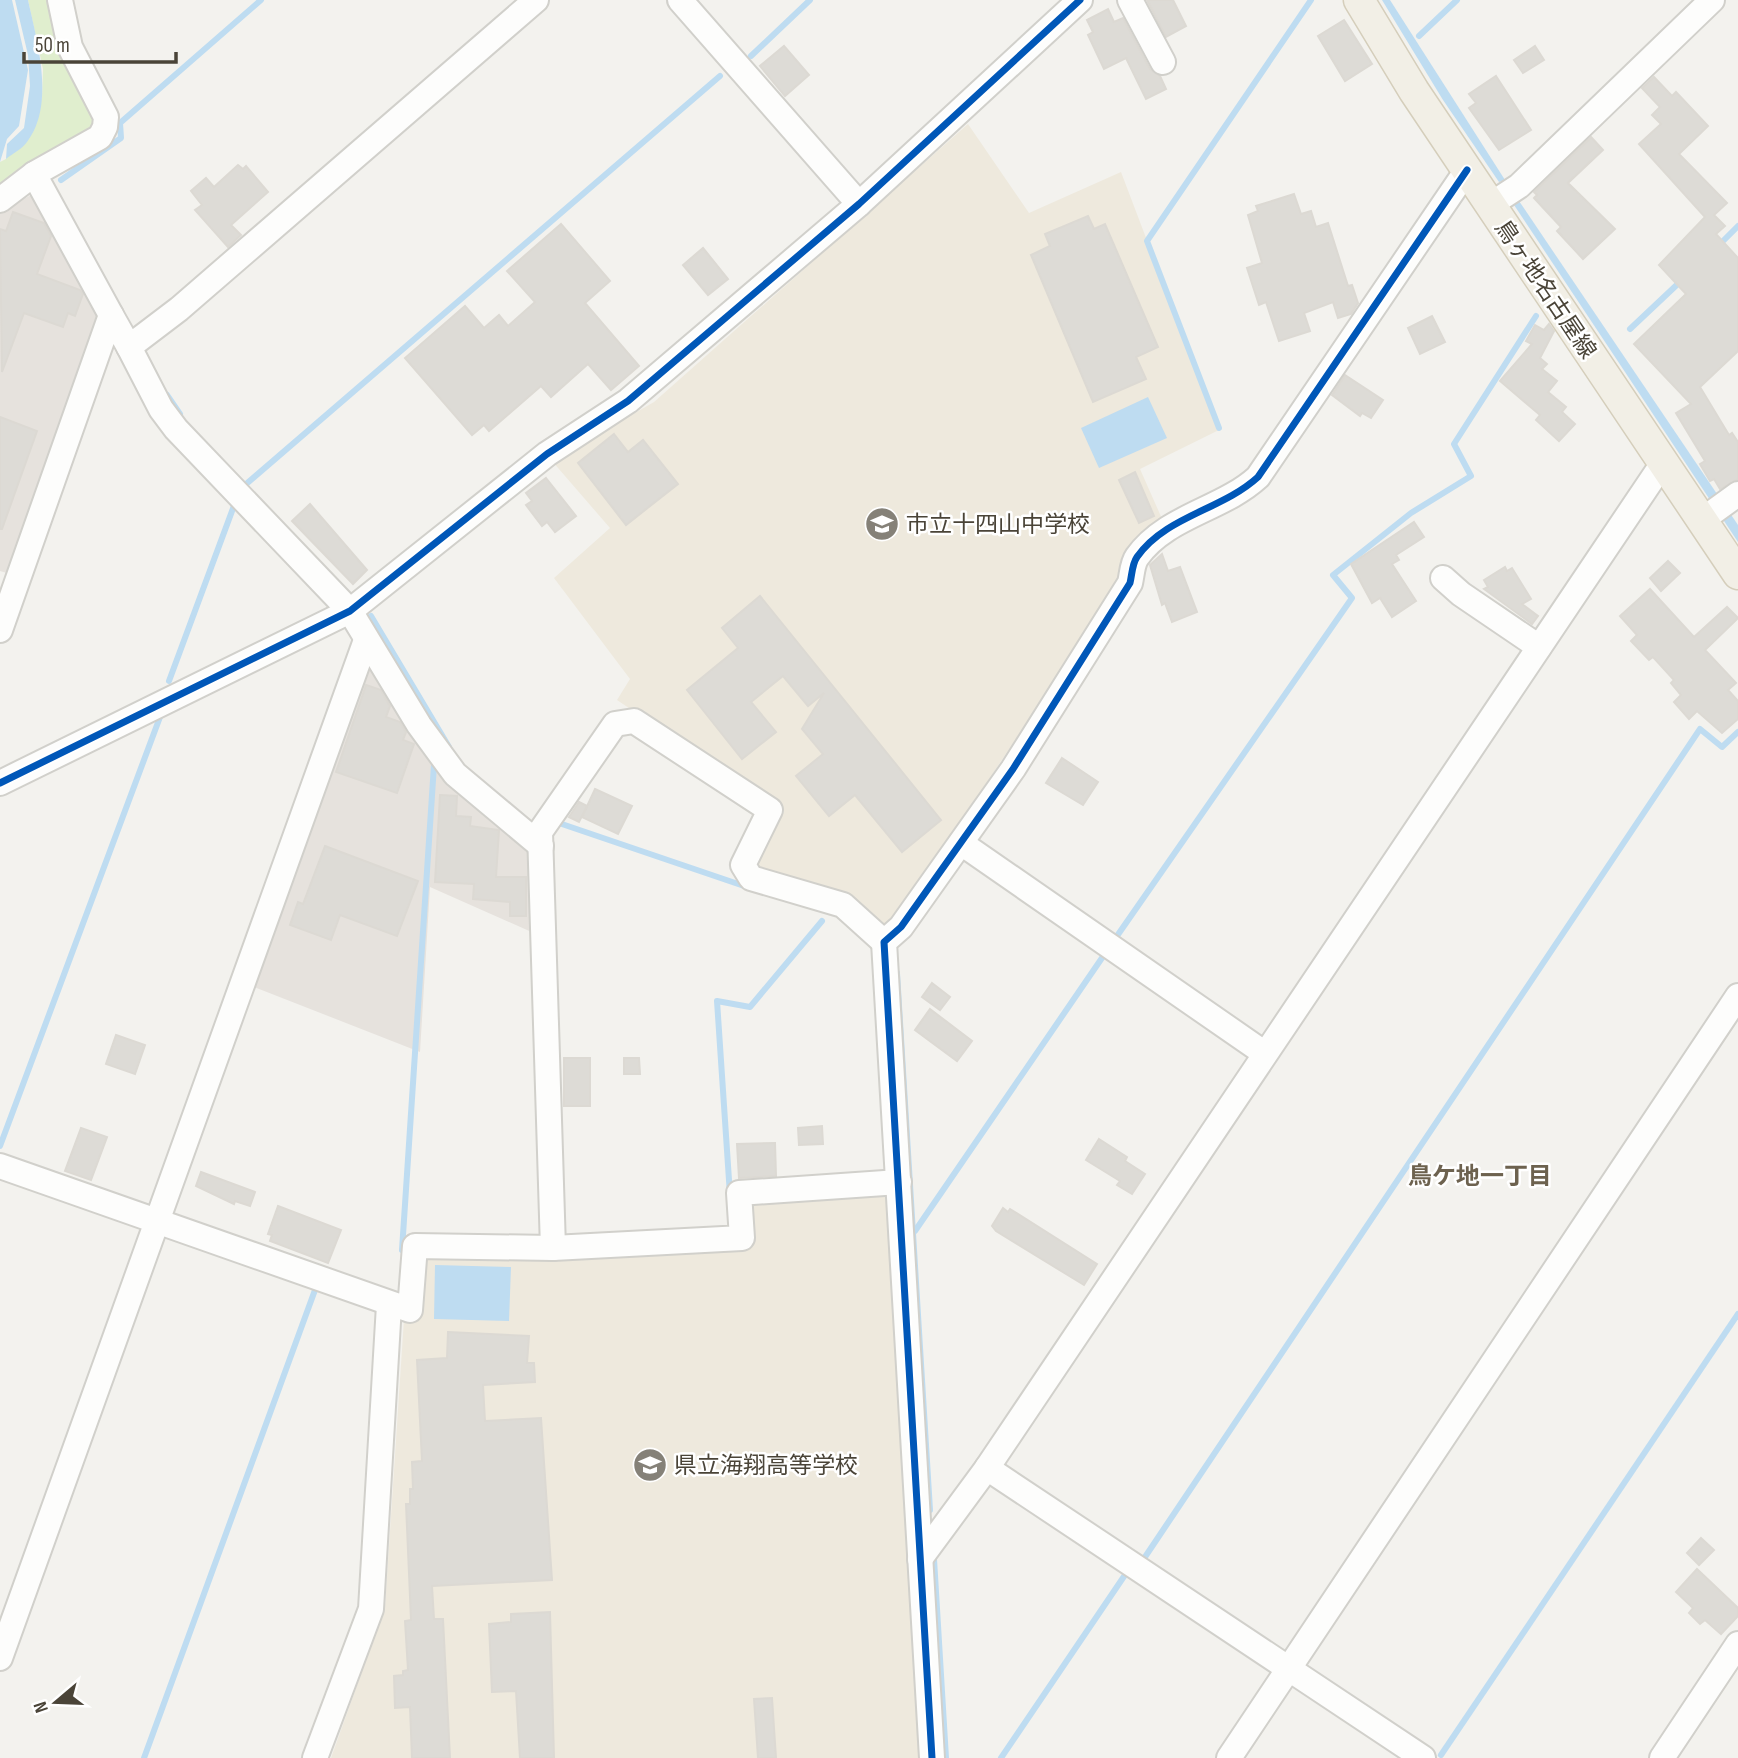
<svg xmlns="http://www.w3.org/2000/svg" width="1738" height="1758" viewBox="0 0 1738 1758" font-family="'Sofia Sans Condensed','Noto Sans JP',sans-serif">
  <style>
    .industrial { fill: #e6e2dd }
    .education { fill: #eee9dd }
    .green { fill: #e0eece }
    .water { fill: #bedcf1 }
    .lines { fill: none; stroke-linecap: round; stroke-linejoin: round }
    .stream { stroke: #bedcf1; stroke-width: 6 }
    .building { fill: #dddbd6; stroke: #dcd9d3; stroke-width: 2 }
    .minor-casing { stroke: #d1d0cb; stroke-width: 28 }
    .major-casing { stroke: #d5cebb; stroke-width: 33 }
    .minor { stroke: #fdfdfc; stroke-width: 24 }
    .major { stroke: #f2efe6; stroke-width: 30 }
    .cycleway-casing { stroke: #fff; stroke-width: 11 }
    .cycleway { stroke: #0057b8; stroke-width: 7 }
    .labels { text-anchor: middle; stroke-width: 5; stroke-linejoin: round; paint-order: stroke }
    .street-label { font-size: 23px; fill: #4a4438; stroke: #fff }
    .poi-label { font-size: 23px; fill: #4a4438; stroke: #fff; text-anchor: start }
    .neighbourhood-label { font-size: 24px; font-weight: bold; fill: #6d624f; stroke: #fff }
  </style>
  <rect width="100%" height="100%" fill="#f3f2ee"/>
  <g class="industrial">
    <path d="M 39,191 L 103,314 L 7,573 L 0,571 L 0,211 Z"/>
    <path d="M 370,654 L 534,854 L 536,934 L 430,887 L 420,1052 L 249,985 Z"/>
  </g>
  <g class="education">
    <path d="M 968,124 L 1029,213 L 1121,172 L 1219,430 L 1140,469 L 1163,521 L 1126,554 L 1111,596 L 894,922 L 878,924 L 753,868 L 753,858 L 784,812 L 617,700 L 630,679 L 554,578 L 610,528 L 552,461 L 654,402 Z"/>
    <path d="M 888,1189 L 923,1758 L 331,1758 L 385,1607 L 404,1319 L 415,1322 L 418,1257 L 748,1248 L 747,1206 L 755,1198 Z"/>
  </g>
  <path class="green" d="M 28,0 L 53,0 L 104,126 L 0,196 L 0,162 L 6,159 L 42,98 L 43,69 Z"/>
  <g class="water">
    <path d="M 0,0 L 12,0 L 28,70 L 19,126 L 7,139 L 0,162 Z"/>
    <path d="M 15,0 L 28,0 C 37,41 56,105 27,142 C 22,149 12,154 6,159 L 7,144 L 24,128 L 30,86 L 28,55 Z"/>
    <path d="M 1382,0 L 1390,0 L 1505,180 L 1499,182 L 1443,100 Z"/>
    <path d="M 1517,198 L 1738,525 L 1738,542 L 1512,202 Z"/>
    <path d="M 1148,397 L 1167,438 L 1099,468 L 1081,428 Z"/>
    <path d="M 435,1265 L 511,1267 L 509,1321 L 434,1319 Z"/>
  </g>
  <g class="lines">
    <g class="stream">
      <path d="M 1419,36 L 1457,0"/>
      <path d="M 751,56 L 810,0"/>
      <path d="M 61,180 L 121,138 L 120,123 L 261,0"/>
      <path d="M 1718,246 L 1738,226"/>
      <path d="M 1630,329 L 1682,280"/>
      <path d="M 167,395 L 180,414"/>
      <path d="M 1219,428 L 1147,241 L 1311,0"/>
      <path d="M 245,485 L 720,76"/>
      <path d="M 371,616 L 449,747"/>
      <path d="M 169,681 L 235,503"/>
      <path d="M 556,822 L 747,887"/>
      <path d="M 1117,936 L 1352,598 L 1333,575 L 1411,513 L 1471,476 L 1454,444 L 1536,316"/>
      <path d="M 897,973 L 930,1510"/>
      <path d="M 0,1146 L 160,717"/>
      <path d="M 730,1195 L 717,1001 L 750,1007 L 822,921"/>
      <path d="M 915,1231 L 1104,955"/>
      <path d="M 402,1250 L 434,765"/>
      <path d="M 1145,1557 L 1700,729 L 1722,747 L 1738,732"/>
      <path d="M 934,1559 L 946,1758"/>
      <path d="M 1441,1755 L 1738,1314"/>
      <path d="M 144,1758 L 315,1290"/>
      <path d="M 1001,1758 L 1129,1569"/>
    </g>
  </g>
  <g class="building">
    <path d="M 1147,0 L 1173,0 L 1186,26 L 1166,37 Z"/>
    <path d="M 1108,9 L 1114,22 L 1123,18 L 1150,69 L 1160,76 L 1166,89 L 1146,99 L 1126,58 L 1104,69 L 1088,35 L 1093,32 L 1087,20 Z"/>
    <path d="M 1344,20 L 1372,64 L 1345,81 L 1318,36 Z"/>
    <path d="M 784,46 L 809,75 L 785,96 L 760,66 Z"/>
    <path d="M 1535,46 L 1544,60 L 1523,73 L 1514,60 Z"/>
    <path d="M 1496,76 L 1531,130 L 1499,150 L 1469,108 L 1476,103 L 1469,94 Z"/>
    <path d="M 1654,77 L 1672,96 L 1676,92 L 1708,126 L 1679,154 L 1727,203 L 1714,215 L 1725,226 L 1716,234 L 1738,258 L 1738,351 L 1700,387 L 1729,435 L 1732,433 L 1738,442 L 1738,479 L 1720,489 L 1714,479 L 1710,481 L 1700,464 L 1705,461 L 1676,413 L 1691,404 L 1634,344 L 1686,294 L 1659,265 L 1705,217 L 1639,144 L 1661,124 L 1652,115 L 1660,107 L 1642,88 Z"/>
    <path d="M 1591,137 L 1603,150 L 1568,183 L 1615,229 L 1583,259 L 1557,231 L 1561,227 L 1534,198 L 1537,195 L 1534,192 Z"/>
    <path d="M 238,165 L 243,169 L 246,166 L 268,192 L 231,225 L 241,235 L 228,247 L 195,210 L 202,205 L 191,191 L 206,178 L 214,187 Z"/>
    <path d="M 1294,194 L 1301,214 L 1311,211 L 1316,227 L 1328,223 L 1348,286 L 1352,285 L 1358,303 L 1351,314 L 1338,318 L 1333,302 L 1304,313 L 1310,331 L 1279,341 L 1266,302 L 1259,305 L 1247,268 L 1262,263 L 1248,215 L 1258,211 L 1256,206 Z"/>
    <path d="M 13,212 L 44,223 L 51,236 L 37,274 L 80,290 L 83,294 L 75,316 L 68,313 L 63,327 L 24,313 L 2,372 L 0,229 L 6,231 Z"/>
    <path d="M 1088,216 L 1094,229 L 1105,224 L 1158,347 L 1136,357 L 1146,379 L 1093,402 L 1031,255 L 1050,246 L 1045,234 Z"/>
    <path d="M 561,224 L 610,281 L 585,303 L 639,366 L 611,390 L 588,364 L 551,397 L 541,386 L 489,431 L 484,425 L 472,435 L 405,358 L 465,306 L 484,328 L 499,315 L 508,326 L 535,302 L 507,271 Z"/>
    <path d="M 703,248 L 728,279 L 708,295 L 683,265 Z"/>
    <path d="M 1432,316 L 1445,342 L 1420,354 L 1408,328 Z"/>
    <path d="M 1549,324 L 1554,331 L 1540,358 L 1547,364 L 1542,369 L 1557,381 L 1548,392 L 1566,407 L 1562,412 L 1575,424 L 1559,441 L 1536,420 L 1540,415 L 1500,381 L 1532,344 L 1526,341 L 1535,325 L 1544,330 Z"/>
    <path d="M 1345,375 L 1383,400 L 1371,418 L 1362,413 L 1360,416 L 1332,395 Z"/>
    <path d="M 0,417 L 37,431 L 2,529 L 0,529 Z"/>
    <path d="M 614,434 L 628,452 L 643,440 L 678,484 L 626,525 L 578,463 Z"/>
    <path d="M 1135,472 L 1154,516 L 1139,523 L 1119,480 Z"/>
    <path d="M 546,478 L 576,516 L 555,532 L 547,522 L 542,526 L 526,505 L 532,501 L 526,493 Z"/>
    <path d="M 310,504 L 367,570 L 353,584 L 292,521 Z"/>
    <path d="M 1414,522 L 1424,537 L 1396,555 L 1399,560 L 1392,564 L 1416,601 L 1392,617 L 1380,598 L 1372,603 L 1351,564 Z"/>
    <path d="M 1162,554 L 1168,571 L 1180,567 L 1197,612 L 1172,622 L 1165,603 L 1162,605 L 1150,565 Z"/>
    <path d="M 1668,561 L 1680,573 L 1661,591 L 1650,578 Z"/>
    <path d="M 1505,567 L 1507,571 L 1512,568 L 1531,599 L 1522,604 L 1538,616 L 1532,624 L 1484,589 L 1488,587 L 1484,580 Z"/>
    <path d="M 1650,589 L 1694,637 L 1727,607 L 1738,618 L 1705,650 L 1736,683 L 1728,690 L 1738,701 L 1738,719 L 1722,733 L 1697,711 L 1689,719 L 1674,702 L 1681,695 L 1671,683 L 1674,680 L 1653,657 L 1649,660 L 1631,641 L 1637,635 L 1620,616 Z"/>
    <path d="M 760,596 L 941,820 L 902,852 L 855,795 L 829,816 L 796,776 L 823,754 L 802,729 L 824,693 L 808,706 L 783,676 L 751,702 L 776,732 L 742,759 L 687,690 L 738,648 L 722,628 Z"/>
    <path d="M 366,685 L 381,690 L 390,706 L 386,717 L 400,722 L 406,732 L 403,740 L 414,744 L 397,793 L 336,772 Z"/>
    <path d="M 1062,758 L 1098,782 L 1083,805 L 1046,783 Z"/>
    <path d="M 595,789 L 632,806 L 618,834 L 582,817 Z"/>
    <path d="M 440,795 L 457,796 L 456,816 L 471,817 L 470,826 L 499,830 L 496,877 L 526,877 L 526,916 L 510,916 L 510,902 L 473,899 L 474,884 L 435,882 Z"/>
    <path d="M 579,802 L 587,806 L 579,822 L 569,817 Z"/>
    <path d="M 325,846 L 418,881 L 397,936 L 340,915 L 331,940 L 290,925 L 298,902 L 303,904 Z"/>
    <path d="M 932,983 L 950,997 L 940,1010 L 922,997 Z"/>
    <path d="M 930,1009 L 972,1041 L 957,1061 L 915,1030 Z"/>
    <path d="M 116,1035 L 145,1045 L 135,1074 L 106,1064 Z"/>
    <rect x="564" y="1058" width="26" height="48"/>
    <path d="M 624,1058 L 639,1058 L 640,1074 L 624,1074 Z"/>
    <path d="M 822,1126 L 823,1144 L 799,1145 L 798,1128 Z"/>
    <path d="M 81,1128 L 107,1137 L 91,1180 L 65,1171 Z"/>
    <path d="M 1099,1139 L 1127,1157 L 1125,1161 L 1145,1174 L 1132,1194 L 1117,1185 L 1120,1181 L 1086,1160 Z"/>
    <path d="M 775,1143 L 776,1176 L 739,1178 L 737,1144 Z"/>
    <path d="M 201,1172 L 255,1192 L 250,1206 L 235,1201 L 234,1204 L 196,1186 Z"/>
    <path d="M 278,1206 L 341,1230 L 328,1263 L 270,1241 L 272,1235 L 268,1234 Z"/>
    <path d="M 1003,1208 L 1008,1212 L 1010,1209 L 1097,1264 L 1084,1285 L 996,1231 L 992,1226 Z"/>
    <path d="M 448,1332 L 529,1336 L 527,1363 L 534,1363 L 535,1382 L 483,1385 L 485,1421 L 541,1418 L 552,1580 L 432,1586 L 434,1619 L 443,1619 L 450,1758 L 412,1758 L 410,1707 L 395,1708 L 394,1676 L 403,1675 L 403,1671 L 408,1670 L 405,1621 L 411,1620 L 406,1504 L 410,1504 L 410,1489 L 413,1489 L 412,1462 L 422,1461 L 417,1360 L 447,1358 Z"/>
    <path d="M 1701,1538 L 1714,1550 L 1699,1565 L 1687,1553 Z"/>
    <path d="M 1697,1569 L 1738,1608 L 1738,1616 L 1721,1634 L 1705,1620 L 1700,1624 L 1689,1613 L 1693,1608 L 1676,1592 Z"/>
    <path d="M 550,1612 L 554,1758 L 520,1758 L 516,1691 L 492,1692 L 489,1624 L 511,1622 L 511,1614 Z"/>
    <path d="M 772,1698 L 776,1758 L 758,1758 L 754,1699 Z"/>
  </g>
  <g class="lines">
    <g class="minor-casing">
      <g id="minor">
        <path d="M 680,0 L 859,204"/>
        <path d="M 1130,0 L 1163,62"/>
        <path d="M 34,174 L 111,315"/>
        <path d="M 0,200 L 34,174 L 100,137 L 105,127 L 106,117 L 70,47 L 60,0"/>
        <path d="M 1490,205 L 1519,186 L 1712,0"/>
        <path d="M 129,347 L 161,409 L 176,429 L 350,611 L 419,725 L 455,774 L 541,846"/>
        <path d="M 1702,520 L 1738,494"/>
        <path d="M 1443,578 L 1461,594 L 1539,647"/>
        <path d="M 0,630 L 111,315 L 129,347 L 179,309 L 536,0"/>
        <path d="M 0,783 L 350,611 L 547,454 L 628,401 L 859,204 L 1080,0"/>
        <path d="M 961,843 L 1264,1053"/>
        <path d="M 0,1166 L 410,1310 L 415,1246 L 553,1248 L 742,1238 L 739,1193 L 899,1182"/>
        <path d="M 553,1248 L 540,832 L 615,724 L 634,721 L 770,810 L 743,865 L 751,878 L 843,905 L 884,942"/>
        <path d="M 987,1468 L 1423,1758"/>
        <path d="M 920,1559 L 987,1468 L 1663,463"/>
        <path d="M 0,1658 L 366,640"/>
        <path d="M 315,1758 L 371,1609 L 389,1305"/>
        <path d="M 932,1758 L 884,942 L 901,927 L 1013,769 L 1130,583 C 1132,575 1132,564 1137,557 C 1166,516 1222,510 1258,477 L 1467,170"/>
        <path d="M 1229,1758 L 1738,996"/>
        <path d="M 1662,1758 L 1738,1644"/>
      </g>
    </g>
    <g class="major-casing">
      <path id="major" d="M 1359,0 L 1414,91 L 1738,574"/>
    </g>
    <use href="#minor" class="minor"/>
    <use href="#major" class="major"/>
    <g class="cycleway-casing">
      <g id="cycleway">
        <path d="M 0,783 L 350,611 L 547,454 L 628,401 L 859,204 L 1080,0"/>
        <path d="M 932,1758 L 884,942 L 901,927 L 1013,769 L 1130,583 C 1132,575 1132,564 1137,557 C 1166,516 1222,510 1258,477 L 1467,170"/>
      </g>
    </g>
    <use href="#cycleway" class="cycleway"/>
  </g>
  <defs>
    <g id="school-disc" transform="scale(1.75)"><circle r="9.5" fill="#858178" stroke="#fff"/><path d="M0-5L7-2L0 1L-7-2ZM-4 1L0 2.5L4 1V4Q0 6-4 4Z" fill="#fff"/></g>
  </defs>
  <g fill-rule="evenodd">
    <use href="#school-disc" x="882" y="524"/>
    <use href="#school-disc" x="650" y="1465"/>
  </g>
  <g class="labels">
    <g class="street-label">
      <text transform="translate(1546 289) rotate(56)" y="8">鳥ヶ地名古屋線</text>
    </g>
    <g class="poi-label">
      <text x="906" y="532">市立十四山中学校</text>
      <text x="674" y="1473">県立海翔高等学校</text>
    </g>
    <g class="neighbourhood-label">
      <text x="1480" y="1184">鳥ケ地一丁目</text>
    </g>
  </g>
  <g transform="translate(56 1702) rotate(251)" stroke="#ffffff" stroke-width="5" paint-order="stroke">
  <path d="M0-5L12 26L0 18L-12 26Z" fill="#4a4438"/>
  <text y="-10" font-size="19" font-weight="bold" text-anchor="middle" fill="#4a4438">N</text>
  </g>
  <path d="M24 52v10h152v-10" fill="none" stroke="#4a4438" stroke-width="3.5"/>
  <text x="35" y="52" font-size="21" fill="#4a4438" stroke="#ffffff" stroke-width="5" paint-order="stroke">50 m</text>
</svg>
